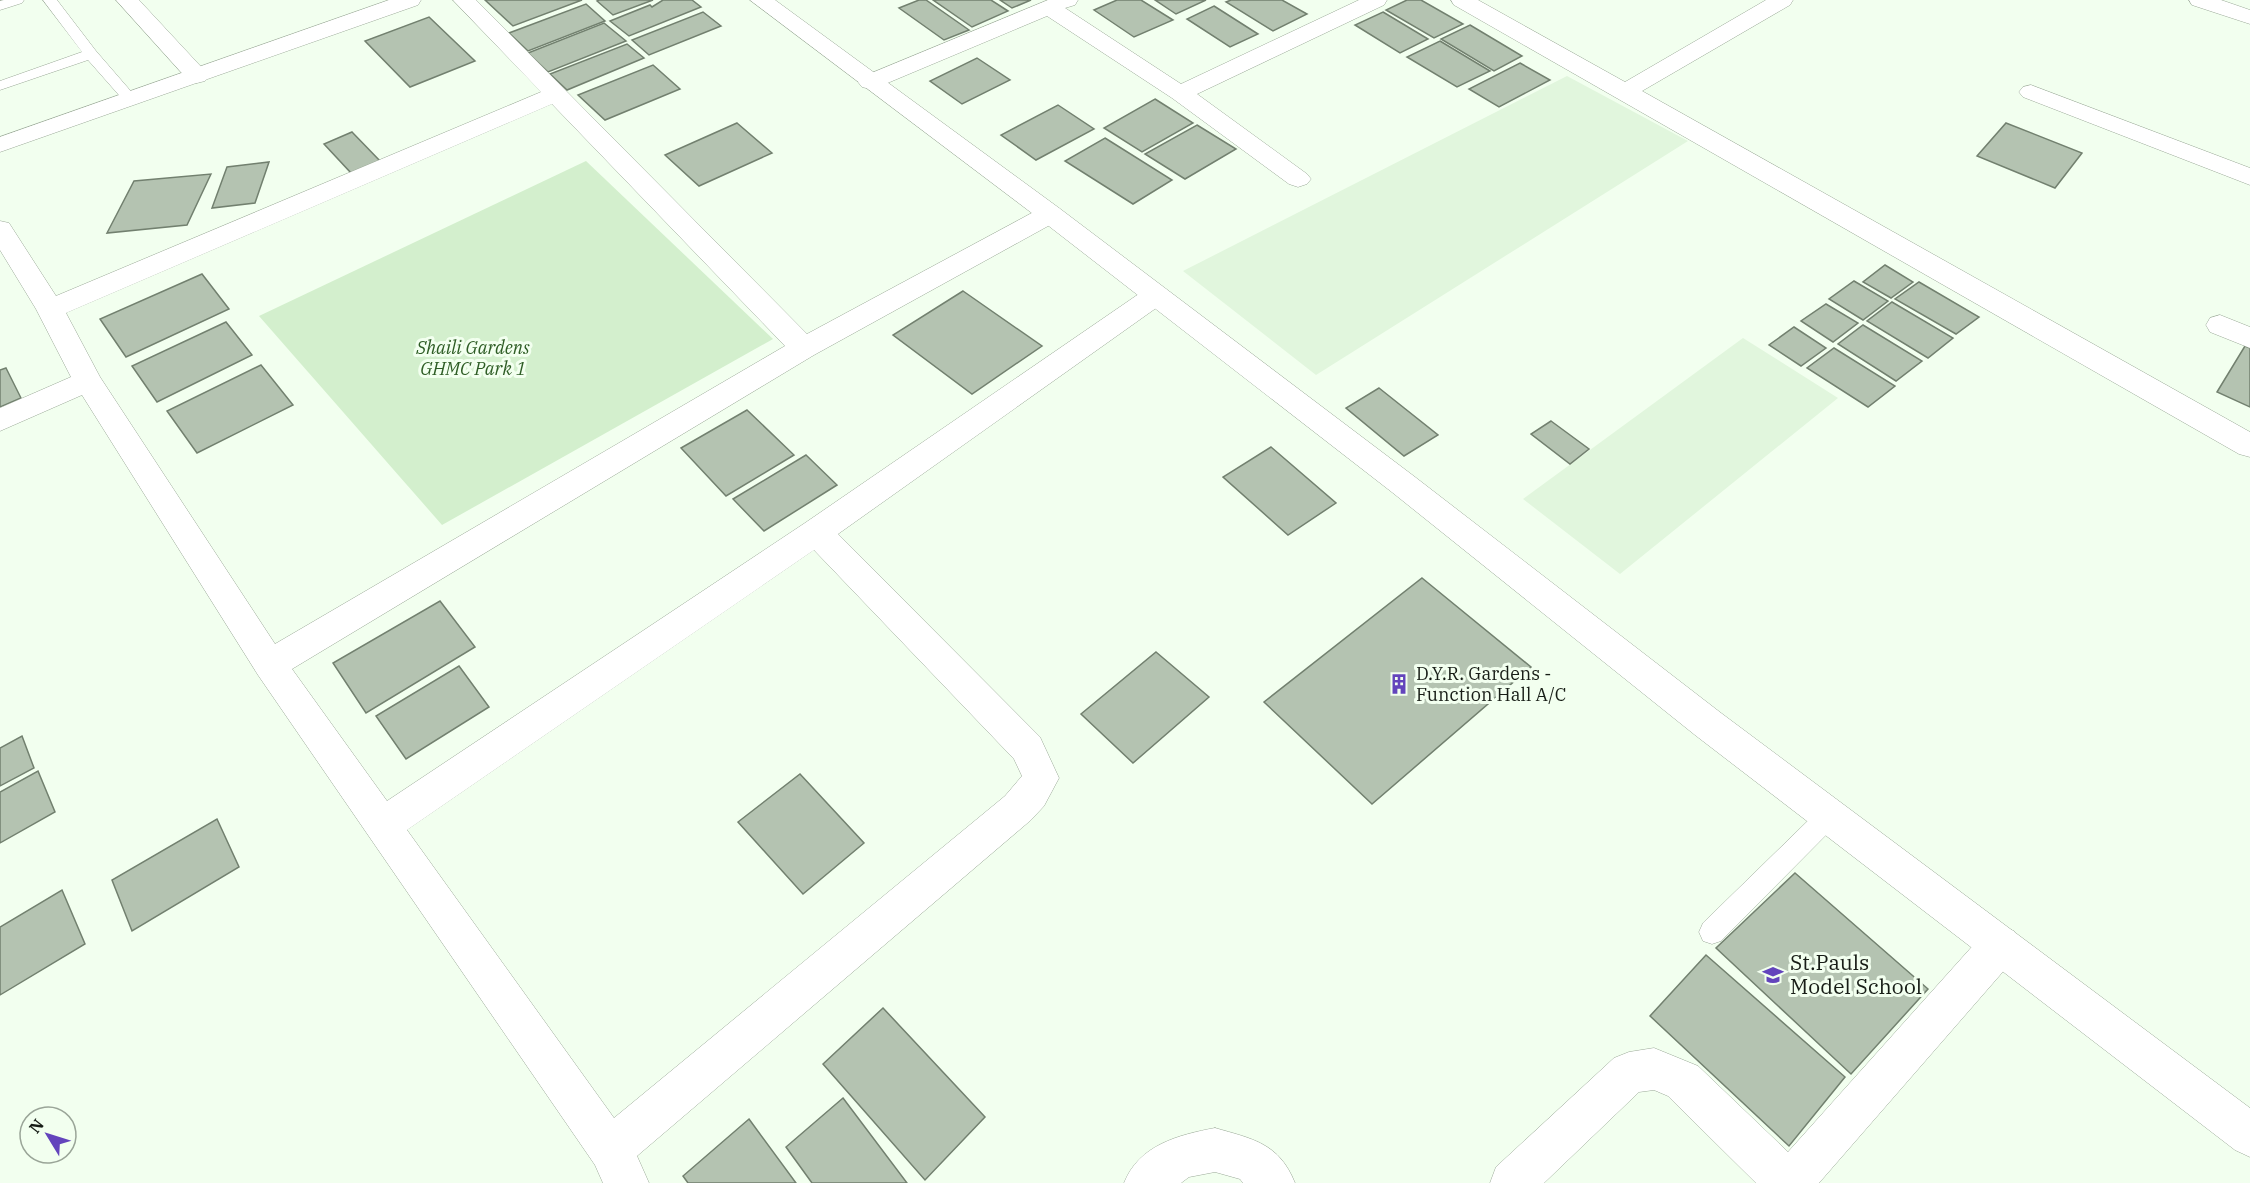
<svg xmlns="http://www.w3.org/2000/svg" width="2250" height="1183" viewBox="0 0 2250 1183" font-family="'IBM Plex Serif',serif">
  <style>
    .built { fill: #e1f6dd }
    .green { fill: #d3efcd }
    .building { fill: #b4c3b1; stroke: #72806f; stroke-width: 1.5 }
    .lines { fill: none; stroke-linecap: round; stroke-linejoin: round }
    .lane-casing { stroke: #9ba998; stroke-width: 1 }
    .street-casing { stroke: #9ba998; stroke-width: 1 }
    .secondary-casing { stroke: #9ba998; stroke-width: 1 }
    .lane { fill: #fff; fill-rule: evenodd }
    .street { fill: #fff; fill-rule: evenodd }
    .secondary { fill: #fff; fill-rule: evenodd }
    .labels { text-anchor: middle; stroke-width: 6; stroke-linejoin: round; paint-order: stroke }
    .park-label { font-size: 18px; font-style: italic; fill: #2e5d25; stroke: #f2ffef }
    .poi-label { font-size: 18px; fill: #171d16; stroke: #f2ffef; text-anchor: start }
    .near-poi-label { font-size: 21px; fill: #171d16; stroke: #f2ffef; text-anchor: start }
  </style>
  <rect width="100%" height="100%" fill="#f2ffef"/>
  <g class="built">
    <path d="M 1567,76 L 1688,141 L 1316,375 L 1183,271 Z"/>
    <path d="M 1743,338 L 1838,398 L 1620,574 L 1523,499 Z"/>
  </g>
  <path class="green" d="M 586,161 L 773,339 L 442,525 L 259,316 Z"/>
  <g class="building">
    <path d="M 485,0 L 582,0 L 513,26 Z"/>
    <path d="M 599,0 L 653,0 L 613,15 L 597,1 Z"/>
    <path d="M 663,0 L 692,0 L 701,7 L 629,36 L 610,21 L 650,5 L 652,7 Z"/>
    <path d="M 919,0 L 926,0 L 969,30 L 944,40 L 899,8 Z"/>
    <path d="M 933,0 L 991,0 L 1008,11 L 972,27 Z"/>
    <path d="M 1000,0 L 1031,0 L 1012,8 Z"/>
    <path d="M 1117,0 L 1141,0 L 1173,20 L 1134,37 L 1094,10 Z"/>
    <path d="M 1155,0 L 1206,0 L 1176,14 Z"/>
    <path d="M 1231,0 L 1282,0 L 1307,14 L 1273,31 L 1226,2 Z"/>
    <path d="M 1407,0 L 1421,0 L 1463,24 L 1434,38 L 1386,10 Z"/>
    <path d="M 586,4 L 605,21 L 528,51 L 509,33 Z"/>
    <path d="M 1214,6 L 1258,34 L 1230,47 L 1187,19 Z"/>
    <path d="M 703,12 L 721,26 L 649,55 L 632,40 Z"/>
    <path d="M 1383,12 L 1428,39 L 1400,53 L 1355,25 Z"/>
    <path d="M 429,17 L 475,61 L 410,87 L 365,41 Z"/>
    <path d="M 604,23 L 626,41 L 548,72 L 528,53 Z"/>
    <path d="M 1470,25 L 1522,56 L 1494,71 L 1441,39 Z"/>
    <path d="M 1440,41 L 1490,71 L 1457,87 L 1407,57 Z"/>
    <path d="M 627,44 L 644,58 L 567,90 L 550,74 Z"/>
    <path d="M 977,58 L 1010,80 L 962,104 L 930,81 Z"/>
    <path d="M 1520,63 L 1550,80 L 1499,107 L 1469,89 Z"/>
    <path d="M 653,65 L 680,89 L 605,120 L 578,95 Z"/>
    <path d="M 1155,99 L 1193,123 L 1142,152 L 1104,128 Z"/>
    <path d="M 1058,105 L 1094,129 L 1036,160 L 1001,135 Z"/>
    <path d="M 737,123 L 772,153 L 699,186 L 665,155 Z"/>
    <path d="M 2006,123 L 2082,153 L 2055,188 L 1977,156 Z"/>
    <path d="M 1197,125 L 1236,149 L 1185,179 L 1145,154 Z"/>
    <path d="M 352,132 L 381,162 L 352,174 L 324,144 Z"/>
    <path d="M 1105,138 L 1172,180 L 1133,204 L 1065,161 Z"/>
    <path d="M 269,162 L 255,203 L 212,208 L 227,167 Z"/>
    <path d="M 211,174 L 187,225 L 107,233 L 134,181 Z"/>
    <path d="M 1885,265 L 1913,282 L 1891,298 L 1863,282 Z"/>
    <path d="M 202,274 L 229,309 L 126,357 L 100,319 Z"/>
    <path d="M 1854,281 L 1888,301 L 1863,320 L 1829,299 Z"/>
    <path d="M 1919,282 L 1979,317 L 1956,334 L 1895,299 Z"/>
    <path d="M 963,291 L 1042,346 L 972,394 L 893,335 Z"/>
    <path d="M 1892,302 L 1953,338 L 1928,358 L 1867,321 Z"/>
    <path d="M 1826,304 L 1858,323 L 1833,342 L 1801,321 Z"/>
    <path d="M 226,322 L 252,355 L 157,402 L 132,366 Z"/>
    <path d="M 1863,325 L 1922,361 L 1896,381 L 1838,344 Z"/>
    <path d="M 1794,327 L 1826,348 L 1801,366 L 1769,345 Z"/>
    <path d="M 2245,346 L 2250,348 L 2250,407 L 2217,392 Z"/>
    <path d="M 1834,348 L 1895,386 L 1868,407 L 1807,368 Z"/>
    <path d="M 261,365 L 293,405 L 197,453 L 167,411 Z"/>
    <path d="M 6,368 L 21,398 L 0,407 L 0,370 Z"/>
    <path d="M 1379,388 L 1438,435 L 1404,456 L 1346,408 Z"/>
    <path d="M 747,410 L 794,455 L 726,496 L 681,448 Z"/>
    <path d="M 1551,421 L 1589,449 L 1570,464 L 1531,434 Z"/>
    <path d="M 1271,447 L 1336,503 L 1288,535 L 1223,477 Z"/>
    <path d="M 806,455 L 837,485 L 764,531 L 733,499 Z"/>
    <path d="M 1422,578 L 1531,667 L 1372,804 L 1264,702 Z"/>
    <path d="M 440,601 L 475,647 L 366,713 L 333,663 Z"/>
    <path d="M 1156,652 L 1209,697 L 1133,763 L 1081,714 Z"/>
    <path d="M 459,666 L 489,707 L 406,759 L 376,716 Z"/>
    <path d="M 22,736 L 34,768 L 0,786 L 0,748 Z"/>
    <path d="M 38,771 L 55,812 L 0,843 L 0,792 Z"/>
    <path d="M 800,774 L 864,843 L 803,894 L 738,822 Z"/>
    <path d="M 217,819 L 239,867 L 132,931 L 112,880 Z"/>
    <path d="M 1795,873 L 1928,989 L 1851,1074 L 1716,948 Z"/>
    <path d="M 62,890 L 85,944 L 0,995 L 0,927 Z"/>
    <path d="M 1706,955 L 1845,1077 L 1789,1146 L 1650,1016 Z"/>
    <path d="M 883,1008 L 985,1117 L 925,1180 L 823,1064 Z"/>
    <path d="M 843,1098 L 907,1183 L 812,1183 L 786,1147 Z"/>
    <path d="M 749,1119 L 796,1183 L 688,1183 L 683,1176 Z"/>
  </g>
  <g class="lines">
    <g class="lane-casing">
      <g id="lane">
        <path d="M 4,0 L 24,0 L 22,3 L 0,10 L 0,1 Z"/>
        <path d="M 43,0 L 57,0 L 96,51 L 135,96 L 137,99 L 135,102 L 125,102 L 88,60 L 0,90 L 0,81 L 82,52 Z"/>
        <path d="M 1829,805 L 1837,808 L 1841,816 L 1837,824 L 1721,941 L 1712,944 L 1703,941 L 1699,932 L 1703,923 L 1821,808 Z"/>
      </g>
    </g>
    <g class="street-casing">
      <g id="street">
        <path d="M 116,0 L 139,0 L 205,71 L 209,76 L 205,81 L 197,83 L 189,81 Z"/>
        <path d="M 453,0 L 476,0 L 807,334 L 1041,208 L 1050,206 L 1059,208 L 1063,214 L 1059,220 L 814,355 L 292,669 L 387,801 L 805,523 L 1146,289 L 1156,286 L 1166,289 L 1170,295 L 1166,301 L 838,534 L 1040,737 L 1059,778 L 1044,806 L 1031,820 L 637,1156 L 649,1183 L 603,1183 L 595,1165 L 258,675 L 82,395 L 0,431 L 0,408 L 71,377 L 36,309 L 0,250 L 0,221 L 9,223 L 56,296 L 541,92 ZM 552,104 L 785,346 L 275,644 L 100,377 L 66,313 ZM 814,550 L 1014,759 L 1022,776 L 1005,796 L 614,1118 L 407,830 Z"/>
        <path d="M 1048,0 L 1078,0 L 1075,5 L 1065,8 L 1181,84 L 1359,0 L 1387,0 L 1384,5 L 1197,94 L 1307,174 L 1311,179 L 1307,184 L 1298,187 L 1289,184 L 1172,98 L 1047,16 L 878,87 L 870,89 L 862,87 L 858,82 L 862,77 Z"/>
        <path d="M 1451,0 L 1478,0 L 1625,82 L 1766,0 L 1793,0 L 1790,5 L 1642,91 L 2250,432 L 2250,457 L 2239,454 L 2141,398 L 1454,5 Z"/>
        <path d="M 2189,0 L 2221,0 L 2250,10 L 2250,24 L 2192,5 Z"/>
        <path d="M 2031,85 L 2250,168 L 2250,185 L 2023,97 L 2019,92 L 2023,87 Z"/>
        <path d="M 2220,315 L 2250,327 L 2250,348 L 2210,332 L 2206,325 L 2210,318 Z"/>
        <path d="M 2000,926 L 2014,931 L 2020,945 L 2014,959 L 1819,1183 L 1756,1183 L 1668,1096 L 1654,1090 L 1639,1092 L 1544,1183 L 1490,1183 L 1496,1167 L 1614,1058 L 1629,1052 L 1654,1048 L 1698,1066 L 1788,1152 L 1986,931 Z"/>
        <path d="M 1215,1128 C 1253,1139 1279,1143 1295,1183 L 1243,1183 L 1240,1179 L 1215,1172 L 1189,1177 L 1181,1183 L 1124,1183 C 1139,1145 1178,1135 1215,1128 Z"/>
      </g>
    </g>
    <g class="secondary-casing">
      <g id="secondary">
        <path d="M 389,0 L 421,0 L 418,5 L 0,152 L 0,137 Z"/>
        <path d="M 750,0 L 775,0 L 1059,208 L 1415,477 L 1721,713 L 2250,1108 L 2250,1157 L 2235,1150 L 1695,735 L 1393,493 L 1041,220 Z"/>
      </g>
    </g>
    <use href="#lane" class="lane"/>
    <use href="#street" class="street"/>
    <use href="#secondary" class="secondary"/>
  </g>
  <defs>
    <g id="building-bare" transform="scale(1.62)"><path d="M-4-6H4V6H1V3H-1V6H-4ZM-2.5-4.3h1.7v1.8h-1.7ZM.8-4.3h1.7v1.8H.8ZM-2.5-1h1.7V.8h-1.7ZM.8-1h1.7V.8H.8Z" fill="#6344bc" stroke="#f2ffef" stroke-width="2.5" paint-order="stroke"/></g>
    <g id="school-bare" transform="scale(1.62)"><path d="M0-5L7-2L0 1L-7-2ZM-4 1L0 2.5L4 1V4Q0 6-4 4Z" fill="#6344bc" stroke="#f2ffef" stroke-width="2.5" paint-order="stroke"/></g>
  </defs>
  <g fill-rule="evenodd">
    <use href="#building-bare" x="1399" y="684"/>
    <use href="#school-bare" x="1773" y="975"/>
  </g>
  <g class="labels">
    <g class="park-label">
      <text x="473" y="354">Shaili Gardens<tspan x="473" dy="21">GHMC Park 1</tspan></text>
    </g>
    <g class="poi-label">
      <text x="1416" y="680">D.Y.R. Gardens -<tspan x="1416" dy="21">Function Hall A/C</tspan></text>
    </g>
    <g class="near-poi-label">
      <text x="1790" y="970">St.Pauls<tspan x="1790" dy="24">Model School</tspan></text>
    </g>
  </g>
  <g transform="translate(48 1135) rotate(308)"><circle r="28" fill="#f2ffef" stroke="#9aa598" stroke-width="1.5"/>
  <path d="M0-4.5L10 22L0 15L-10 22Z" fill="#6344bc"/>
  <text y="-9" font-size="16" font-weight="bold" text-anchor="middle" fill="#171d16">N</text>
  </g>
</svg>
